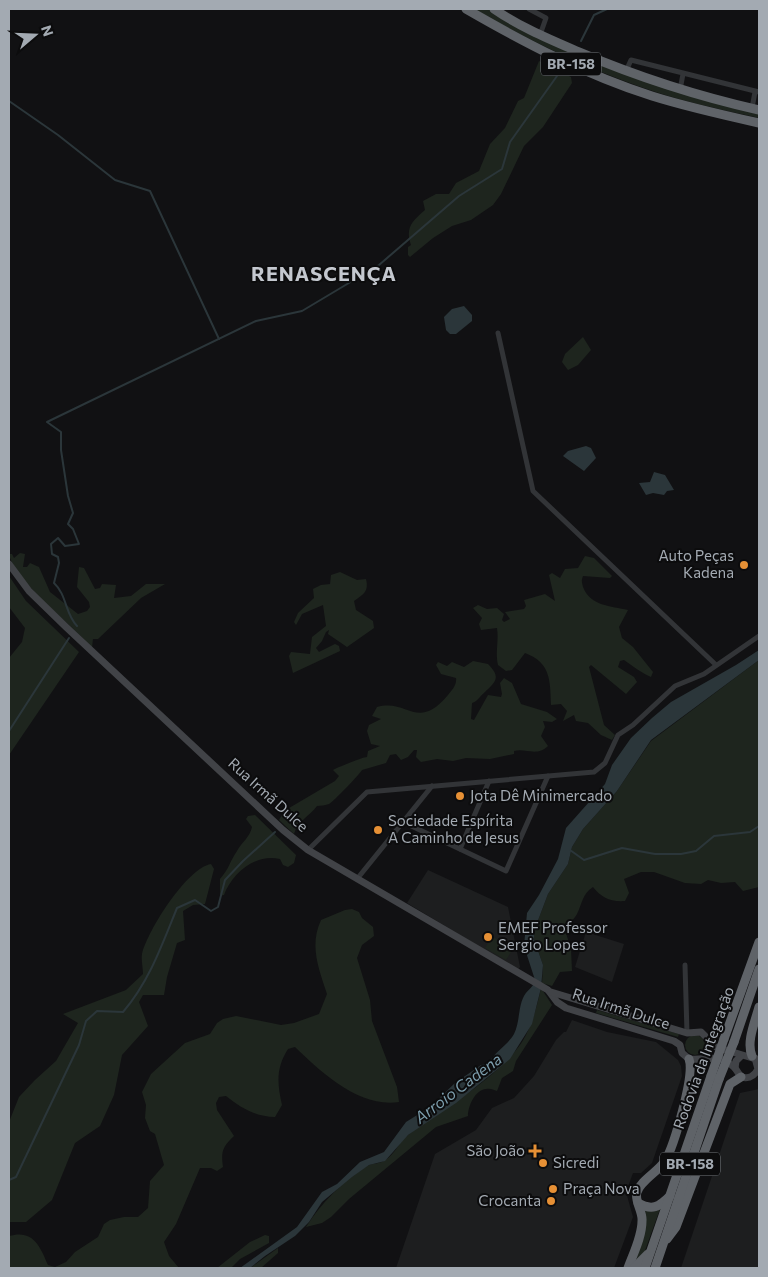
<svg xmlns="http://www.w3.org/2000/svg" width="768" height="1277" viewBox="0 0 768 1277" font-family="Commissioner,sans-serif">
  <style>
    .built { fill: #1d1e1f }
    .green { fill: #1e251e }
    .water { fill: #2b363a }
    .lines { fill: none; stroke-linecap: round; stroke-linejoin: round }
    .stream { stroke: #2b363a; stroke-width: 2 }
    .street { stroke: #323437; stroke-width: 5 }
    .secondary { stroke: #414347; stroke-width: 7 }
    .highway { stroke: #5f6368; stroke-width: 9 }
    .highway-bridge { stroke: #5f6368; stroke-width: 9 }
    .poi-dot { fill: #e69035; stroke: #0c0c0d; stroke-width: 2 }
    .labels { text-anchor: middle; stroke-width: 4; stroke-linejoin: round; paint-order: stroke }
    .shield { fill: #0c0c0d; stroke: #767b80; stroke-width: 1 }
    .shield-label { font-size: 14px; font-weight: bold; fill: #a3aab2 }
    .poi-label { font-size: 15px; fill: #a3aab2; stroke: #0c0c0d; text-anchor: start }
    .street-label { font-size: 15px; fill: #a3aab2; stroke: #0c0c0d }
    .water-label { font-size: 16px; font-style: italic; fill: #7c9dac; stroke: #0c0c0d }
    .district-label { font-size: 20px; font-weight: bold; letter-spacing: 1px; fill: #c4c8cf; stroke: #0c0c0d }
  </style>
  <rect width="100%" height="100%" fill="#111113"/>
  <g class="built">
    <path d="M 428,870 L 508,907 L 520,967 L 518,970 L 407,903 Z"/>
    <path d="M 586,932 L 624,944 L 612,982 L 575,967 Z"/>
    <path d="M 572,1020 L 607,1032 L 656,1042 L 678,1060 L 681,1066 L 682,1076 L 652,1163 L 641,1173 L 633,1173 L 626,1192 L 633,1217 L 614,1268 L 396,1268 L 435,1154 L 476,1130 L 492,1108 L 514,1098 L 534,1076 L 556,1040 L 564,1032 L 566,1032 Z"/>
    <path d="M 759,1089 L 759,1268 L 681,1268 L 740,1093 Z"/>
  </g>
  <g class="green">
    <path d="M 473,9 L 490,9 L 549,43 L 759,112 L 759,118 C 718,109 677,100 638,86 C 580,66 526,38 473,9 Z"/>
    <path d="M 539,61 L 571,77 L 572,83 L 543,127 L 524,146 L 501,194 L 493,205 L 471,220 L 452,226 L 433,238 L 410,257 L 408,255 L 408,247 L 411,245 C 405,228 412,221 425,210 L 423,201 L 436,194 L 449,194 L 456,183 L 479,171 L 490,144 L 505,128 L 518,101 L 524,98 Z"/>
    <path d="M 583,337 L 591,350 L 578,365 L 568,370 L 562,362 L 565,354 Z"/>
    <path d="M 20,553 L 25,554 L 23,567 L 27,567 L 30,563 L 39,567 L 50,592 L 78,614 L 87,611 L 90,607 L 89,602 L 77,587 L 79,567 L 84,568 L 95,589 L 100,588 L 102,584 L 116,585 L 114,598 L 131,596 L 146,584 L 165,584 L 141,598 L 98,639 L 93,639 L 92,648 C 72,624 14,581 9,554 L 12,554 L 14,558 Z"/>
    <path d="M 585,556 L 594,558 L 612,576 L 610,578 L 583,576 C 581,581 582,582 583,587 C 590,606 611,606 628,610 L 619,627 L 622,638 L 633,647 L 653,672 L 651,677 C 643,674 631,665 624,660 L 620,661 L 618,667 L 634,677 L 637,682 L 626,694 L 591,665 L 589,667 L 604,725 L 615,735 L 612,740 L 601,735 L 588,723 L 576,721 L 574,715 L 563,721 L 567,711 L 561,704 L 551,705 C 550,680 551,663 525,653 L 512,670 L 506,671 L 498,665 C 495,652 499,641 497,628 L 481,630 L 479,624 L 482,618 L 473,608 L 478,605 L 487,609 L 497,608 L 504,614 L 502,620 L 504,622 L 510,619 L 505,612 L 524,609 L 526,606 L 524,600 L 545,594 L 555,601 L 549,575 L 552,573 L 560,578 L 565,569 L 578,568 Z"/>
    <path d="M 340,572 L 357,580 L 366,579 C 369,591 364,594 354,601 L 356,610 L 373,621 L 374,628 L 347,647 L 328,634 L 329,630 L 326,632 L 322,641 L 316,648 L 319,652 L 335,644 L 339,646 L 340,651 L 293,673 L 289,656 L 291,652 L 310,654 L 312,637 L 326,626 L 323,605 L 302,614 L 296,625 L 294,622 L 298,613 L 314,598 L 313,589 L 321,585 L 330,584 L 331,575 Z"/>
    <path d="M 9,576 L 26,601 L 79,652 L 9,755 L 9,658 L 22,642 L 25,628 L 9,607 Z"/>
    <path d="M 759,660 L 759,887 L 743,891 L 735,882 L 721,883 L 708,880 L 701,884 L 685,883 L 654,872 L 641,872 L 624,879 L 629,893 L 625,901 C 610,902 602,898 593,887 C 582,894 582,904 577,914 C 574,920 568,923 565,930 L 571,949 L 572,971 L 560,972 L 552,986 L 542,983 L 543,965 L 534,939 L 534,931 L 548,894 L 568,864 L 572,847 L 583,829 L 617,791 L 651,741 Z"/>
    <path d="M 473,661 L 488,664 C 502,678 495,682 484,693 C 479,697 478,701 472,703 L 471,719 L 474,720 L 488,695 L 501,697 L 502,694 L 500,683 L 504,678 L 512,683 L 521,704 L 547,712 L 557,719 L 552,722 L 543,721 L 545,727 L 541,736 L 548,746 C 537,757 526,748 514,751 L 514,754 L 490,759 L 466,758 L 453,761 L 437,759 L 421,762 L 416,757 L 417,750 L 414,750 L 408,757 L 401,760 L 396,754 L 390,755 L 386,763 L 362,770 C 359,775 334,801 329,804 C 326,805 320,806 317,806 C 310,816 297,821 294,834 L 279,820 L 284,811 L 335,781 L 339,776 L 333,770 C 336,768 363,757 367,757 L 368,751 L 380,746 L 371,744 L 367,731 L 369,725 L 381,719 L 372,716 L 377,707 C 408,698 417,732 448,695 C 452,690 457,685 456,678 L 441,674 L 436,665 L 438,662 L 447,666 L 452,662 L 464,667 Z"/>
    <path d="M 255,815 L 296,855 L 294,863 L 288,867 L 283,865 L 280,859 C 256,853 232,873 224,895 L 220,896 L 220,879 C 229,869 230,861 237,851 C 242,842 250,837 252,827 L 246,819 L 248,816 Z"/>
    <path d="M 211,864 L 214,869 L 205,904 L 193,905 L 183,911 L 185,940 L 177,943 L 167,977 L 164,995 L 143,995 L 139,1002 L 148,1026 L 122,1055 L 114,1095 L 100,1126 L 75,1143 L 52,1200 L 26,1222 L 9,1222 L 9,1122 L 19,1097 L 35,1080 L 56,1061 L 78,1023 L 63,1014 L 126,990 L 143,974 C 143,968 141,960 142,954 C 148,930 187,868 211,864 Z"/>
    <path d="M 352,909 L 359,912 L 362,918 L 373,927 L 374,936 L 362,945 L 357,958 L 370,1000 L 372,1021 L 397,1087 L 399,1102 C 359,1108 321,1072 295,1047 L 288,1049 C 276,1068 277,1083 282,1105 L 275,1117 C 256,1117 241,1108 226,1096 L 219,1097 L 216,1103 L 217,1110 L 234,1136 C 222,1147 221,1152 223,1167 L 217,1171 L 211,1168 L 200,1168 L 176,1224 L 164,1242 L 169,1256 L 179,1268 L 9,1268 L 9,1236 C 33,1229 40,1246 48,1265 L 55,1267 L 66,1262 L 75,1252 L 98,1237 L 104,1224 L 110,1220 L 124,1217 L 138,1217 L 148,1208 L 150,1181 L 164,1165 L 155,1134 L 150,1131 L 145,1118 L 146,1105 L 142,1092 L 151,1074 L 185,1043 L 210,1034 L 217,1023 L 223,1019 L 236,1016 L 281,1025 L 294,1023 L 319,1014 L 327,994 C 319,969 309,946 321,920 L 345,910 Z"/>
    <path d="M 492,936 L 513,949 L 506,960 L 485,948 Z"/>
    <path d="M 541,988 L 552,1005 L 516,1061 L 513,1071 L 502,1078 L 497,1091 C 493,1090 491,1088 486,1089 C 475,1090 468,1106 468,1116 L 436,1127 L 349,1199 L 331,1217 L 322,1223 L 306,1227 C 322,1202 342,1182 367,1166 C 373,1163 380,1164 385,1160 C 395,1155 399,1141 408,1135 C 444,1108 497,1079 522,1042 C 532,1026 537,1006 541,988 Z"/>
    <path d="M 597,1010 L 679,1034 L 678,1037 L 596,1013 Z"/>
    <circle cx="695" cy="1045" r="10"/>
    <path d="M 660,1209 L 643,1256 L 635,1261 C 641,1243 648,1230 645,1210 Z"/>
    <path d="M 265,1235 L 269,1236 L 269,1243 L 240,1259 L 231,1268 L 217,1268 L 250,1242 Z"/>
    <path d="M 278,1248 L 278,1253 L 261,1268 L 250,1268 Z"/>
  </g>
  <g class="water">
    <path d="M 464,306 L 472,315 L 472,321 L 456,334 L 450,334 L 446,330 L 444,317 L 452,309 Z"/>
    <path d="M 586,446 L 591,448 L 596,458 L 584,471 L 563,456 L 568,451 Z"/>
    <path d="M 654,472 L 665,475 L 674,490 L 667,491 L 664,495 L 653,493 L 646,495 L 639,483 L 650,482 Z"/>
    <path d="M 759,650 L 759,660 L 651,740 L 617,791 L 583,829 L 572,847 L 568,864 L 548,894 L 534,931 L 534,939 L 543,965 L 541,988 L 532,1024 L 510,1059 L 456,1103 L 408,1135 L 385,1161 L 369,1165 L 352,1177 L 322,1202 L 309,1222 L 295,1236 L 265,1256 L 250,1268 L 240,1268 L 297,1227 L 322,1192 L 337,1184 L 360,1162 L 384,1152 L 406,1122 L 430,1107 L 455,1083 L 481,1065 L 488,1064 C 495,1051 507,1046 514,1034 C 520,1022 518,1007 524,996 C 528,989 534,987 535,980 L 524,946 L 527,913 L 539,895 L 558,859 L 566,828 L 605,784 L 612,765 L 631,738 L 652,718 L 671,702 L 736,665 Z"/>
  </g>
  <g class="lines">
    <g class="stream">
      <path d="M 581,41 L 594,15 L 607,9"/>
      <path d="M 9,101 L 58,135 L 115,180 L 150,191 L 219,339"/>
      <path d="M 77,626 C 65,614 67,595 54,583 L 59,563 L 58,557 L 52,554 L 51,544 L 58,538 L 65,546 L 79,544 L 73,529 L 68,524 L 73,513 L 68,496 L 61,450 L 61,432 L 47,422 L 256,321 L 302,311 L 379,265 L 459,196 L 502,169 L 510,142 L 557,76"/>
      <path d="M 9,731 L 69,638"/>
      <path d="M 570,850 L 584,860 L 622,848 L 655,854 L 681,854 L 696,851 L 714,836 L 750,832 L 759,826"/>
      <path d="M 9,1180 L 16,1177 L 79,1045 L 86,1021 L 97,1011 L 123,1012 C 149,982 162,945 177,908 L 195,900 L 211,911 L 218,907 L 225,880 L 243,861 L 275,832"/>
    </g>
    <g class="street">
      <path d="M 529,9 L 546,18 L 540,35"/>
      <path d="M 626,71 L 631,60 L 759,92"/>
      <path d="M 680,90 L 683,74"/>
      <path d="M 752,108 L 755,92"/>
      <path d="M 498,333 L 533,491 L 715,664"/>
      <path d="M 403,822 L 506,871 L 548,776"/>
      <path d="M 460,849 L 489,781"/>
      <path d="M 308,850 L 367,792 L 594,772 L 605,763 L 618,735 L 633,725 L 675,686 L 704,674 L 759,636"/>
      <path d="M 357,879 L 432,786"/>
      <path d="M 685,965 L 687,1033"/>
    </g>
    <g class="secondary">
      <path d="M 9,564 L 29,591 L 66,627 L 283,830 L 308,850 L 548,990 L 557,1002 L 566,1008 L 674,1041 L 680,1045 L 682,1053 L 689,1059 C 706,1061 719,1052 735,1068"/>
      <path d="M 551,992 L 687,1033 L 701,1032 L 716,1047 L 759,1060"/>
      <path d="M 741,1056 L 736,1061 L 735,1068 L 741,1077 C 749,1079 754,1077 758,1069 L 755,1058"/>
    </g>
    <g class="highway">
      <path d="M 466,9 C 525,43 586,75 652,96 C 687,107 723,115 759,123"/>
      <path d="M 494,9 C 520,27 549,39 579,52 C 638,77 697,96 759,110"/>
      <path d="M 724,1039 L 759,942"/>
      <path d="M 734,1042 L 759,969"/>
      <path d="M 752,1056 C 746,1042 755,1022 759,1007"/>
      <path d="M 638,1203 C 652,1211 659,1207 670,1196"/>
      <path d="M 667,1239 L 676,1227 L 730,1084 L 741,1077"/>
      <path d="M 628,1268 C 633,1254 642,1237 642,1221 C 643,1211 634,1201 637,1192 C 641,1180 658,1172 665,1161 C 674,1146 695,1075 689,1059"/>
      <path d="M 634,1268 L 648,1254"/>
      <path d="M 645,1268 L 711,1076"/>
      <path d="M 655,1268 L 719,1079"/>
    </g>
    <g class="highway-bridge">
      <path d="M 711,1076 L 724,1039"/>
      <path d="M 719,1079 L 734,1042"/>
    </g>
  </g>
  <g class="poi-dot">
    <circle cx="744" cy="565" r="5"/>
    <circle cx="460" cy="796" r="5"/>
    <circle cx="378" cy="830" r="5"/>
    <circle cx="488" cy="937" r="5"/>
    <path d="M532.5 1143.5h5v5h5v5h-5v5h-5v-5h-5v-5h5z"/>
    <circle cx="543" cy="1163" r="5"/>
    <circle cx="553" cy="1189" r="5"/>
    <circle cx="551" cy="1201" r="5"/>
  </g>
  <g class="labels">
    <g class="shield">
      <rect x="541" y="52.5" width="60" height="23" rx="4"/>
      <rect x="660" y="1152.5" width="60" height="23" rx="4"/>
    </g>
    <g class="shield-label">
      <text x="571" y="69">BR-158</text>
      <text x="690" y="1169">BR-158</text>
    </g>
    <g class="poi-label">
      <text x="734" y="561" text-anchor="end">Auto Peças<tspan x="734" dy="17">Kadena</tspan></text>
      <text x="470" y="801">Jota Dê Minimercado</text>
      <text x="388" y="826">Sociedade Espírita<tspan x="388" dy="17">A Caminho de Jesus</tspan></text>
      <text x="498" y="933">EMEF Professor<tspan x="498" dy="17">Sergio Lopes</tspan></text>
      <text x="525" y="1156" text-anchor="end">São João</text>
      <text x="553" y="1168">Sicredi</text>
      <text x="563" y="1194">Praça Nova</text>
      <text x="541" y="1206" text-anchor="end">Crocanta</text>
    </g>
    <g class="street-label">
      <text transform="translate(268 795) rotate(42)" y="5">Rua Irmã Dulce</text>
      <text transform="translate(621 1009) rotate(18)" y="5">Rua Irmã Dulce</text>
      <text transform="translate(704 1058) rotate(-70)" y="5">Rodovia da Integração</text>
    </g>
    <g class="water-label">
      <text transform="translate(458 1088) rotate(-37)" y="6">Arroio Cadena</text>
    </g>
    <g class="district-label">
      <text x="324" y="281">RENASCENÇA</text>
    </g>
  </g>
  <rect width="768" height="1277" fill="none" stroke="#a3aab2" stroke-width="20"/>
  <g transform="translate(35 35) rotate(71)" stroke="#0c0c0d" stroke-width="4" paint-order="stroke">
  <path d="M0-4L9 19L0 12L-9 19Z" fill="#a3aab2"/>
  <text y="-8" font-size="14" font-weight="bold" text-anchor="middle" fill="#a3aab2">N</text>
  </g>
</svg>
